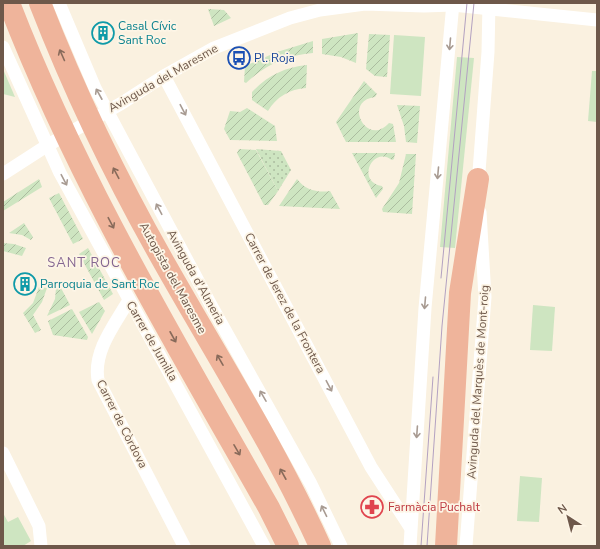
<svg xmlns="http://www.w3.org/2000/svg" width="600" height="549" viewBox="0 0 600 549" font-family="'Nunito Sans',sans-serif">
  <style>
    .grass { fill: #cee5c1 }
    .park { fill: url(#park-dots) }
    .garden { fill: url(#garden-furrows) }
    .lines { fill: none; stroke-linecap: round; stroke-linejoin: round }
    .street { stroke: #fff; stroke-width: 13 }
    .highway { stroke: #efb49b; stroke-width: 22 }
    .tram { stroke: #b3a1c1; stroke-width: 1 }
    .oneway { stroke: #a89b92 }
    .oneway2 { stroke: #886a5a }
    .labels { text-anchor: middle; stroke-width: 3.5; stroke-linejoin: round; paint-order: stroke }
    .culture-label { font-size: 12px; fill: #0d838f; stroke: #fdf5e6; text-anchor: start }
    .transit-label { font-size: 12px; fill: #164399; stroke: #fdf5e6; text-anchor: start }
    .street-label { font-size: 12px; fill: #6e584a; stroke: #fdf5e6 }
    .health-label { font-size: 12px; fill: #be3a42; stroke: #fdf5e6; text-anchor: start }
    .neighbourhood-label { font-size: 13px; letter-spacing: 1px; fill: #846691; stroke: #fdf5e6 }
  </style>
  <defs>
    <pattern id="park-dots" width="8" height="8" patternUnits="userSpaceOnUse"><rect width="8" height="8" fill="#cee5c1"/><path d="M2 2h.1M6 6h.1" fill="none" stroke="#abbc9f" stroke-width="1.8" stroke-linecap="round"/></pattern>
    <pattern id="garden-furrows" width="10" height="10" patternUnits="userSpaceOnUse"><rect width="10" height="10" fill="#cee5c1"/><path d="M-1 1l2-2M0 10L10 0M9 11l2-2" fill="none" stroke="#abbc9f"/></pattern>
  </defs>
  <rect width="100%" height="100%" fill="#faf1e0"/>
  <g class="grass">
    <path d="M 394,35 L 425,37 L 421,96 L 390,94 Z"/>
    <path d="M 457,57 L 474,58 L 455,248 L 440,247 Z"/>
    <path d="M 3,69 L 15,97 L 3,94 Z"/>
    <path d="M 592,71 L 597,71 L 597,122 L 588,121 Z"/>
    <path d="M 533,305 L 555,307 L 552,351 L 530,350 Z"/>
    <path d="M 520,476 L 542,478 L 539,522 L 517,521 Z"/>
    <path d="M 3,513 L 8,522 L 18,517 L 31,541 L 23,546 L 3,546 Z"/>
  </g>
  <path class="park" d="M 256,149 L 281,151 L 291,170 L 278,191 Z"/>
  <g class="garden">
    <path d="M 208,9 L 224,10 L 231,18 L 214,26 Z"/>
    <path d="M 358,33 L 356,63 L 341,57 L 322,54 L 322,39 Z"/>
    <path d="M 369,34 L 390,35 L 387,77 L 375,76 L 366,69 Z"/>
    <path d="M 313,41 L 313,53 C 286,55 265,65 246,83 L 244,82 L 245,66 L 277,52 Z"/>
    <path d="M 307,65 L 306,88 C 290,89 276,97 268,111 L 252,100 L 252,92 C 267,76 285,67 307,65 Z"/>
    <path d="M 364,81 L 377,94 L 375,97 C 342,101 367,148 389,123 L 393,124 L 396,142 L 346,142 L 336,122 Z"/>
    <path d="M 397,105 L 420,106 L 417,143 L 406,142 L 404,126 Z"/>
    <path d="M 247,108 L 275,126 L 277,141 L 230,140 L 224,129 L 230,111 L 240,112 Z"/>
    <path d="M 239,149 L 256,150 L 278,191 L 268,205 L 264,205 L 237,153 Z"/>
    <path d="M 352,153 L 395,153 L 394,159 L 392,160 C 372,145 356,182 382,186 L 383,189 L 376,198 Z"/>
    <path d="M 406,154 L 416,154 L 412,214 L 383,212 L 382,209 L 399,183 Z"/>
    <path d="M 39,179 L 42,187 L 3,211 L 3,202 Z"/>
    <path d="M 297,179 C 305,190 318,193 330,191 L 340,209 L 279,206 Z"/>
    <path d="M 59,193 L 83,239 L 73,244 L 49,198 Z"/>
    <path d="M 24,223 L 33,237 L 31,240 L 22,235 L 9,233 Z"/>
    <path d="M 3,243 L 14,244 L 26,248 L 22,256 L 3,251 Z"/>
    <path d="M 88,248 L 113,294 L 104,300 L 79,254 Z"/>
    <path d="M 39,287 L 47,288 L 42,302 L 33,315 L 41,330 L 35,333 L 23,313 L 33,303 Z"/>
    <path d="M 56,288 L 61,288 L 70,305 L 47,316 L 55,299 Z"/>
    <path d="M 99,302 L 105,311 L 92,334 L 79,312 Z"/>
    <path d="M 72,309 L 88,337 L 87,340 L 53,335 L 48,321 Z"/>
  </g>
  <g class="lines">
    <g class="street">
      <path d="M 59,3 L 95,88 L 121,137 L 211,305 L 311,484 L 341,546"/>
      <path d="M 3,47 L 60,173 L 264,546"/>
      <path d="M 164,76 L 371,467 L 410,527"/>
      <path d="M 3,174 L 48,145 L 122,103 L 164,76 L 214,48 L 290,18 L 320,10 L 365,4 L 424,6 L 453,5 L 597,20"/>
      <path d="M 478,185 L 488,52 L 489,3"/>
      <path d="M 129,300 C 115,324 93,351 98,380 L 184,546"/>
      <path d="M 3,453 L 39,526 L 41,546"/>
      <path d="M 410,546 L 425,308 L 453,3"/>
      <path d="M 466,546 L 485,297 L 480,212"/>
    </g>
    <g class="highway">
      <path d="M 9,3 C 77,180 176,344 269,508 L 288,546"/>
      <path d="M 40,3 C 75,93 118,182 166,266 C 218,358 276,449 320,546"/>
      <path d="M 446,546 L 460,293 L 478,179"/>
    </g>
    <g class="tram">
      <path d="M 441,278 L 467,3"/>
      <path d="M 421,546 L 433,377"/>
      <path d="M 427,546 L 442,326 L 474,3"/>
    </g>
  </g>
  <defs><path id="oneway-shaft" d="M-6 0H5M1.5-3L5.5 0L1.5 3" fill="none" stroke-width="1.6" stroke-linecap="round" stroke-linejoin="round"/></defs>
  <g class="oneway">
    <use href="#oneway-shaft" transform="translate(450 44) rotate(95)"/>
    <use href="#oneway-shaft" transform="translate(99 94) rotate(-119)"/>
    <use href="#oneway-shaft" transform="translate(183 110) rotate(62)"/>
    <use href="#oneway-shaft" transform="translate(438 173) rotate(95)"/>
    <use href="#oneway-shaft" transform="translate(64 180) rotate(62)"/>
    <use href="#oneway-shaft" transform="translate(159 209) rotate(-118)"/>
    <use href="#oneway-shaft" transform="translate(425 303) rotate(95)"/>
    <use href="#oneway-shaft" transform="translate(329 386) rotate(62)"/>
    <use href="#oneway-shaft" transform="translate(263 396) rotate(-120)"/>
    <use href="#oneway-shaft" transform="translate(417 432) rotate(94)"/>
    <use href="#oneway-shaft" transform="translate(324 511) rotate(-116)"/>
  </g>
  <g class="oneway2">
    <use href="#oneway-shaft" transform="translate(62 55) rotate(-114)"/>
    <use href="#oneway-shaft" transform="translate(116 173) rotate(-118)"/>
    <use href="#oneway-shaft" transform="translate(111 223) rotate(62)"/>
    <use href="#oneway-shaft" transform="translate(173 337) rotate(61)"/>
    <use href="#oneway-shaft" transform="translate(220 360) rotate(-120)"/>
    <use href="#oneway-shaft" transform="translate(237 450) rotate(60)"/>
    <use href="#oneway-shaft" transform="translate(283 474) rotate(-119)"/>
  </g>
  <defs>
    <g id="building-ring" transform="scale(1.15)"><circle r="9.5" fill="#fdf5e6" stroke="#0f9aa8" stroke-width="1.5"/><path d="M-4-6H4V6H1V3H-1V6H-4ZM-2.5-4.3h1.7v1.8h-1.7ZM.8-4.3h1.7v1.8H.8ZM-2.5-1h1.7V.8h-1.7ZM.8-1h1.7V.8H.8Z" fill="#0f9aa8"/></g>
    <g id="bus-ring" transform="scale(1.15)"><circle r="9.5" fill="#fdf5e6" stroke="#1a4fb4" stroke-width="1.5"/><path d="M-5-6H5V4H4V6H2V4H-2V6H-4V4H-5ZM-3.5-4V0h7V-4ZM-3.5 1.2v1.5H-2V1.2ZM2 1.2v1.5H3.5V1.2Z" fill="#1a4fb4"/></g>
    <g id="pharmacy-ring" transform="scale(1.15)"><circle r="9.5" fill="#fdf5e6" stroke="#e0444e" stroke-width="1.5"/><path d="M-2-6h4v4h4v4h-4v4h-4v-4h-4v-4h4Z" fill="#e0444e"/></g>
  </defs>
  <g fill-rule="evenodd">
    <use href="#building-ring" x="103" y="33"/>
    <use href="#bus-ring" x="239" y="58"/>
    <use href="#building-ring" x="25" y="284"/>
    <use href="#pharmacy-ring" x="372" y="507"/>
  </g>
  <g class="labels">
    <g class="culture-label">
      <text x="118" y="30">Casal Cívic<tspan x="118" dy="14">Sant Roc</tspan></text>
      <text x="40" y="288">Parroquia de Sant Roc</text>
    </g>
    <g class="transit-label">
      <text x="254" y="62">Pl. Roja</text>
    </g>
    <g class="street-label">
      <text transform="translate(163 78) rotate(-30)" y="4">Avinguda del Maresme</text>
      <text transform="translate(196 277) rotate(61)" y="4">Avinguda d'Almeria</text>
      <text transform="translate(173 278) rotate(61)" y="4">Autopista del Maresme</text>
      <text transform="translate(285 303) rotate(62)" y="4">Carrer de Jerez de la Frontera</text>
      <text transform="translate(152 341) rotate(60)" y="4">Carrer de Jumilla</text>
      <text transform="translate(478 382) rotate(-86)" y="4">Avinguda del Marquès de Mont-roig</text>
      <text transform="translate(122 424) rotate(63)" y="4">Carrer de Còrdova</text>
    </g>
    <g class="health-label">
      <text x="388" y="511">Farmàcia Puchalt</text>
    </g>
    <g class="neighbourhood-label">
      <text x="84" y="267">SANT ROC</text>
    </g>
  </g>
  <rect width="600" height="549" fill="none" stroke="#6e584a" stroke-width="8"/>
  <g transform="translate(568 517) rotate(324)" stroke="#fdf5e6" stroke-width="3" paint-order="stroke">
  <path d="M0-3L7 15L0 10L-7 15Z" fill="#6e584a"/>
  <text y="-6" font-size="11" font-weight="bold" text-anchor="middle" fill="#6e584a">N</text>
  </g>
</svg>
